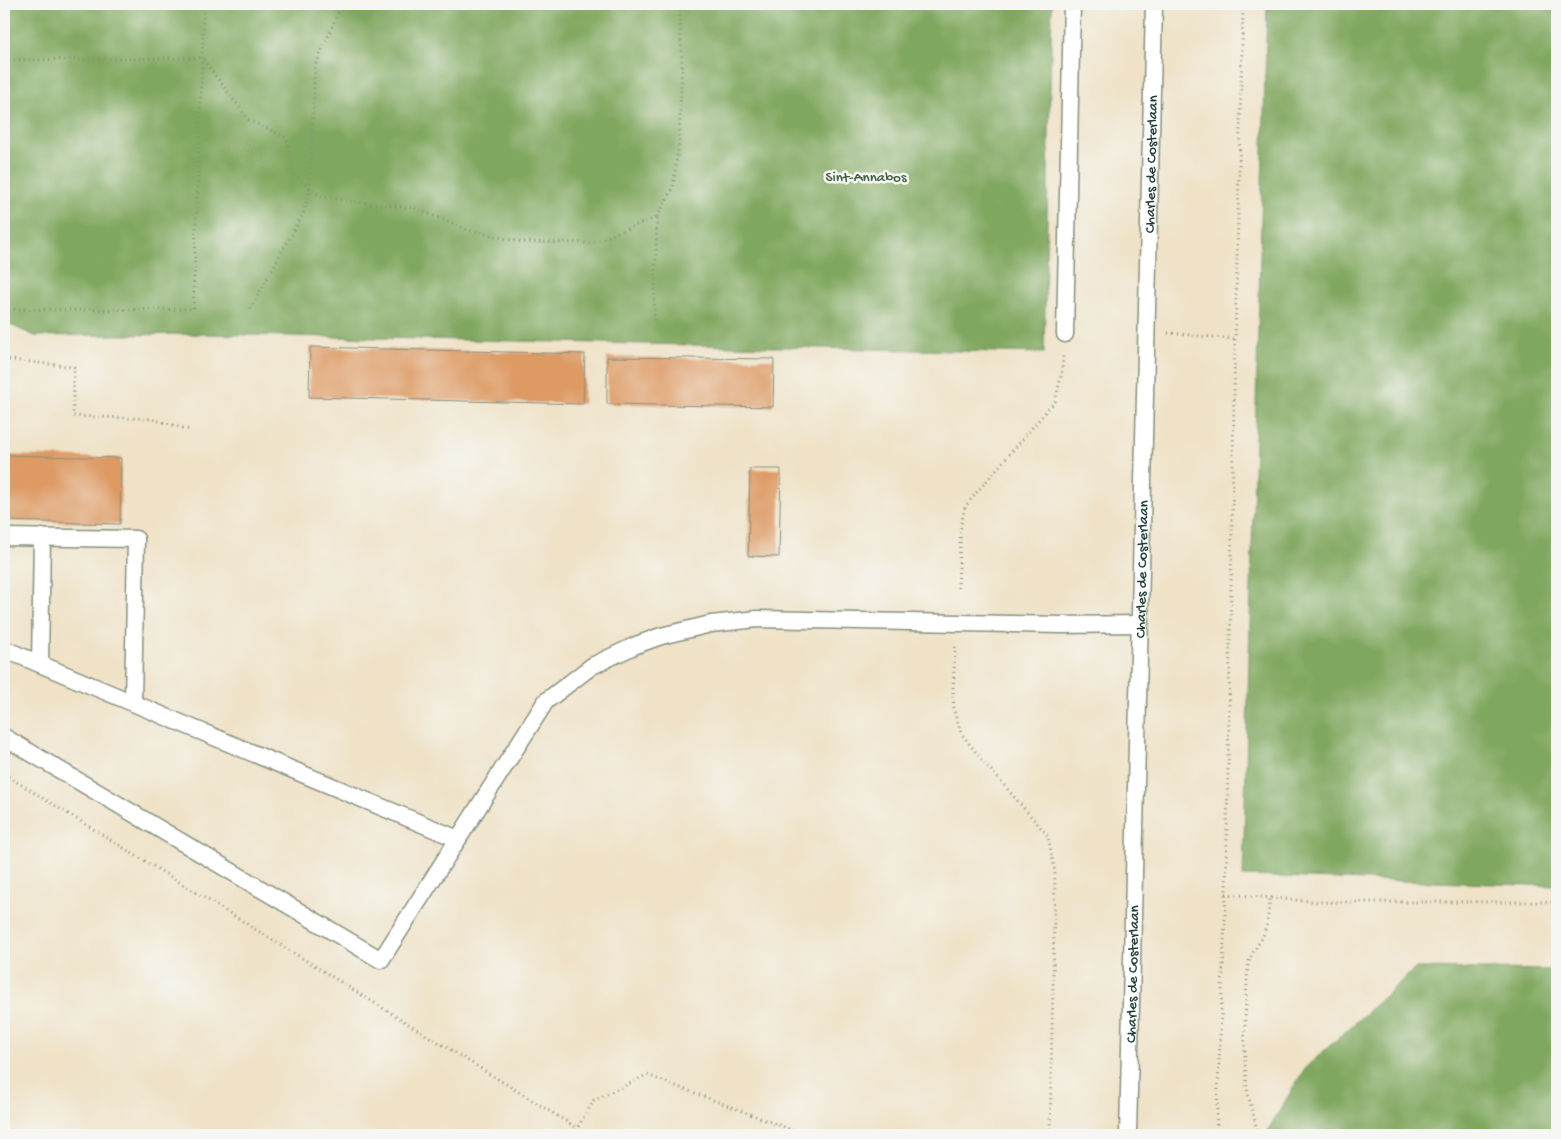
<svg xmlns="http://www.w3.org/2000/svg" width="1561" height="1139" viewBox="0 0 1561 1139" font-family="'Gochi Hand',sans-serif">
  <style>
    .forest { fill: #80a75e; stroke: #507249 }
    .building { fill: #dd9a63 }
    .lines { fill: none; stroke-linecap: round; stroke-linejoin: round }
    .lane-casing { stroke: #87907e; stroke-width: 19 }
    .path { stroke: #87907e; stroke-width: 3; stroke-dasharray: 1 4; stroke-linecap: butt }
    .lane { stroke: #fff; stroke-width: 16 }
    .labels { text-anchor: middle; stroke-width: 5; stroke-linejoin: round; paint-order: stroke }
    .street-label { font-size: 15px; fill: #1f3d34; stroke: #f6f6f2 }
    .park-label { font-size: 15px; fill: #3f5e42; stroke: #f6f6f2 }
  </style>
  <rect width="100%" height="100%" fill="#f6f6f2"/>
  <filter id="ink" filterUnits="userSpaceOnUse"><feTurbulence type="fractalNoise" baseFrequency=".02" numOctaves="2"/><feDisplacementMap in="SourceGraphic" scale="10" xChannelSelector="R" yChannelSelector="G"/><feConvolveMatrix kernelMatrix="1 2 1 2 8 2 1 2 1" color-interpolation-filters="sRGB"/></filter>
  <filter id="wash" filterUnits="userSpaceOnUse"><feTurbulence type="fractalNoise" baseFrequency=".0096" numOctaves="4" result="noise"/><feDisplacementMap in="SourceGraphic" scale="20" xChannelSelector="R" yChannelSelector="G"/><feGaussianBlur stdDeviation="1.12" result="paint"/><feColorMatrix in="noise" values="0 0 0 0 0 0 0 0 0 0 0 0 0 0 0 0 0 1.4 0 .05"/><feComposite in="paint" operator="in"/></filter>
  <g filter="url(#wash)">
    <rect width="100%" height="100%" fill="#efe2c7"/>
    <g class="forest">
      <path d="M 4,4 L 1052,4 L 1044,353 L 200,334 L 35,336 L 4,322 Z"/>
      <path d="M 1267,4 L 1557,4 L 1557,886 L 1243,876 Z"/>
      <path d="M 1416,968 L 1557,970 L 1557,1135 L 1265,1135 L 1305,1068 Z"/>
    </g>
    <g id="blocks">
      <g class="building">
        <path d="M 310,347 L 585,354 L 583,404 L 309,397 Z"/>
        <path d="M 607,357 L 774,359 L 773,407 L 607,404 Z"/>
        <path d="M 4,455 L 121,458 L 120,524 L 4,521 Z"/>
        <path d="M 750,469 L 781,469 L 779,557 L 748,556 Z"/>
      </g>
    </g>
  </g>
  <g filter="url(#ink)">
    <use href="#blocks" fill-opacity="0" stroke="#87907e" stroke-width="1"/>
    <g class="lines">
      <g class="lane-casing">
        <g id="lane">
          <path d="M 1065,334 L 1072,4"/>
          <path d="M 4,537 L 136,539 L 133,703"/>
          <path d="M 4,649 L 458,839"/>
          <path d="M 40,664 L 42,537"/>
          <path d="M 4,737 L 381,960 L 546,701 L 592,666 L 636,645 L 661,636 L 711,624 L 757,619 L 1061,625 L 1140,624"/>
          <path id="s1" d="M 1128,1135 L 1154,4"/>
        </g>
      </g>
      <g class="path">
        <path d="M 4,60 L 202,58 L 249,120 L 287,138 L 293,174 L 320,196 L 356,202 L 415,208 L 468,230 L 521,242 L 592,243 L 657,217 L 654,322"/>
        <path d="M 657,217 L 673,187 L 679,142 L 682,60 L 679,4"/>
        <path d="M 4,309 L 70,310 L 193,309 L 204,4"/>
        <path d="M 250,309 L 303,214 L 309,194 L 315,66 L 342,4"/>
        <path d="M 1168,333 L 1235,339"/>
        <path d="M 4,359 L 74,367 L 73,416 L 152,419 L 190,430"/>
        <path d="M 958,588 L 961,524 L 965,507 L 977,492 L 1055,401 L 1062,373 L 1063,355"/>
        <path d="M 955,647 L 953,691 L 954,711 L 961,733 L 977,754 L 1048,836 L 1055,872 L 1050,1135"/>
        <path d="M 4,774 L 577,1128"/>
        <path d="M 1226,894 L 1320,902 L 1557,902"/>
        <path d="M 573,1135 L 594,1100 L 647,1075 L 805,1135"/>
        <path d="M 1216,1135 L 1226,894 L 1235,339 L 1243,4"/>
        <path d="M 1257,1135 C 1256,1119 1249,1103 1247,1086 C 1242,1046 1246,1004 1248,964 C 1251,954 1255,949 1261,940 C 1268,928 1268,912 1270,898"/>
      </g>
      <use href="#lane" class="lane"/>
    </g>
  </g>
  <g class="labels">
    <g class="street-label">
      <text dy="5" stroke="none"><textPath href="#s1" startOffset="971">Charles de Costerlaan</textPath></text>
      <text dy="5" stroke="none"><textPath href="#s1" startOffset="566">Charles de Costerlaan</textPath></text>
      <text dy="5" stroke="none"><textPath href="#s1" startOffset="161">Charles de Costerlaan</textPath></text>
    </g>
    <g class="park-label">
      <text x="866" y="181">Sint-Annabos</text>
    </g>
  </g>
  <rect width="1561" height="1139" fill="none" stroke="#f6f6f2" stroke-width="20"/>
</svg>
